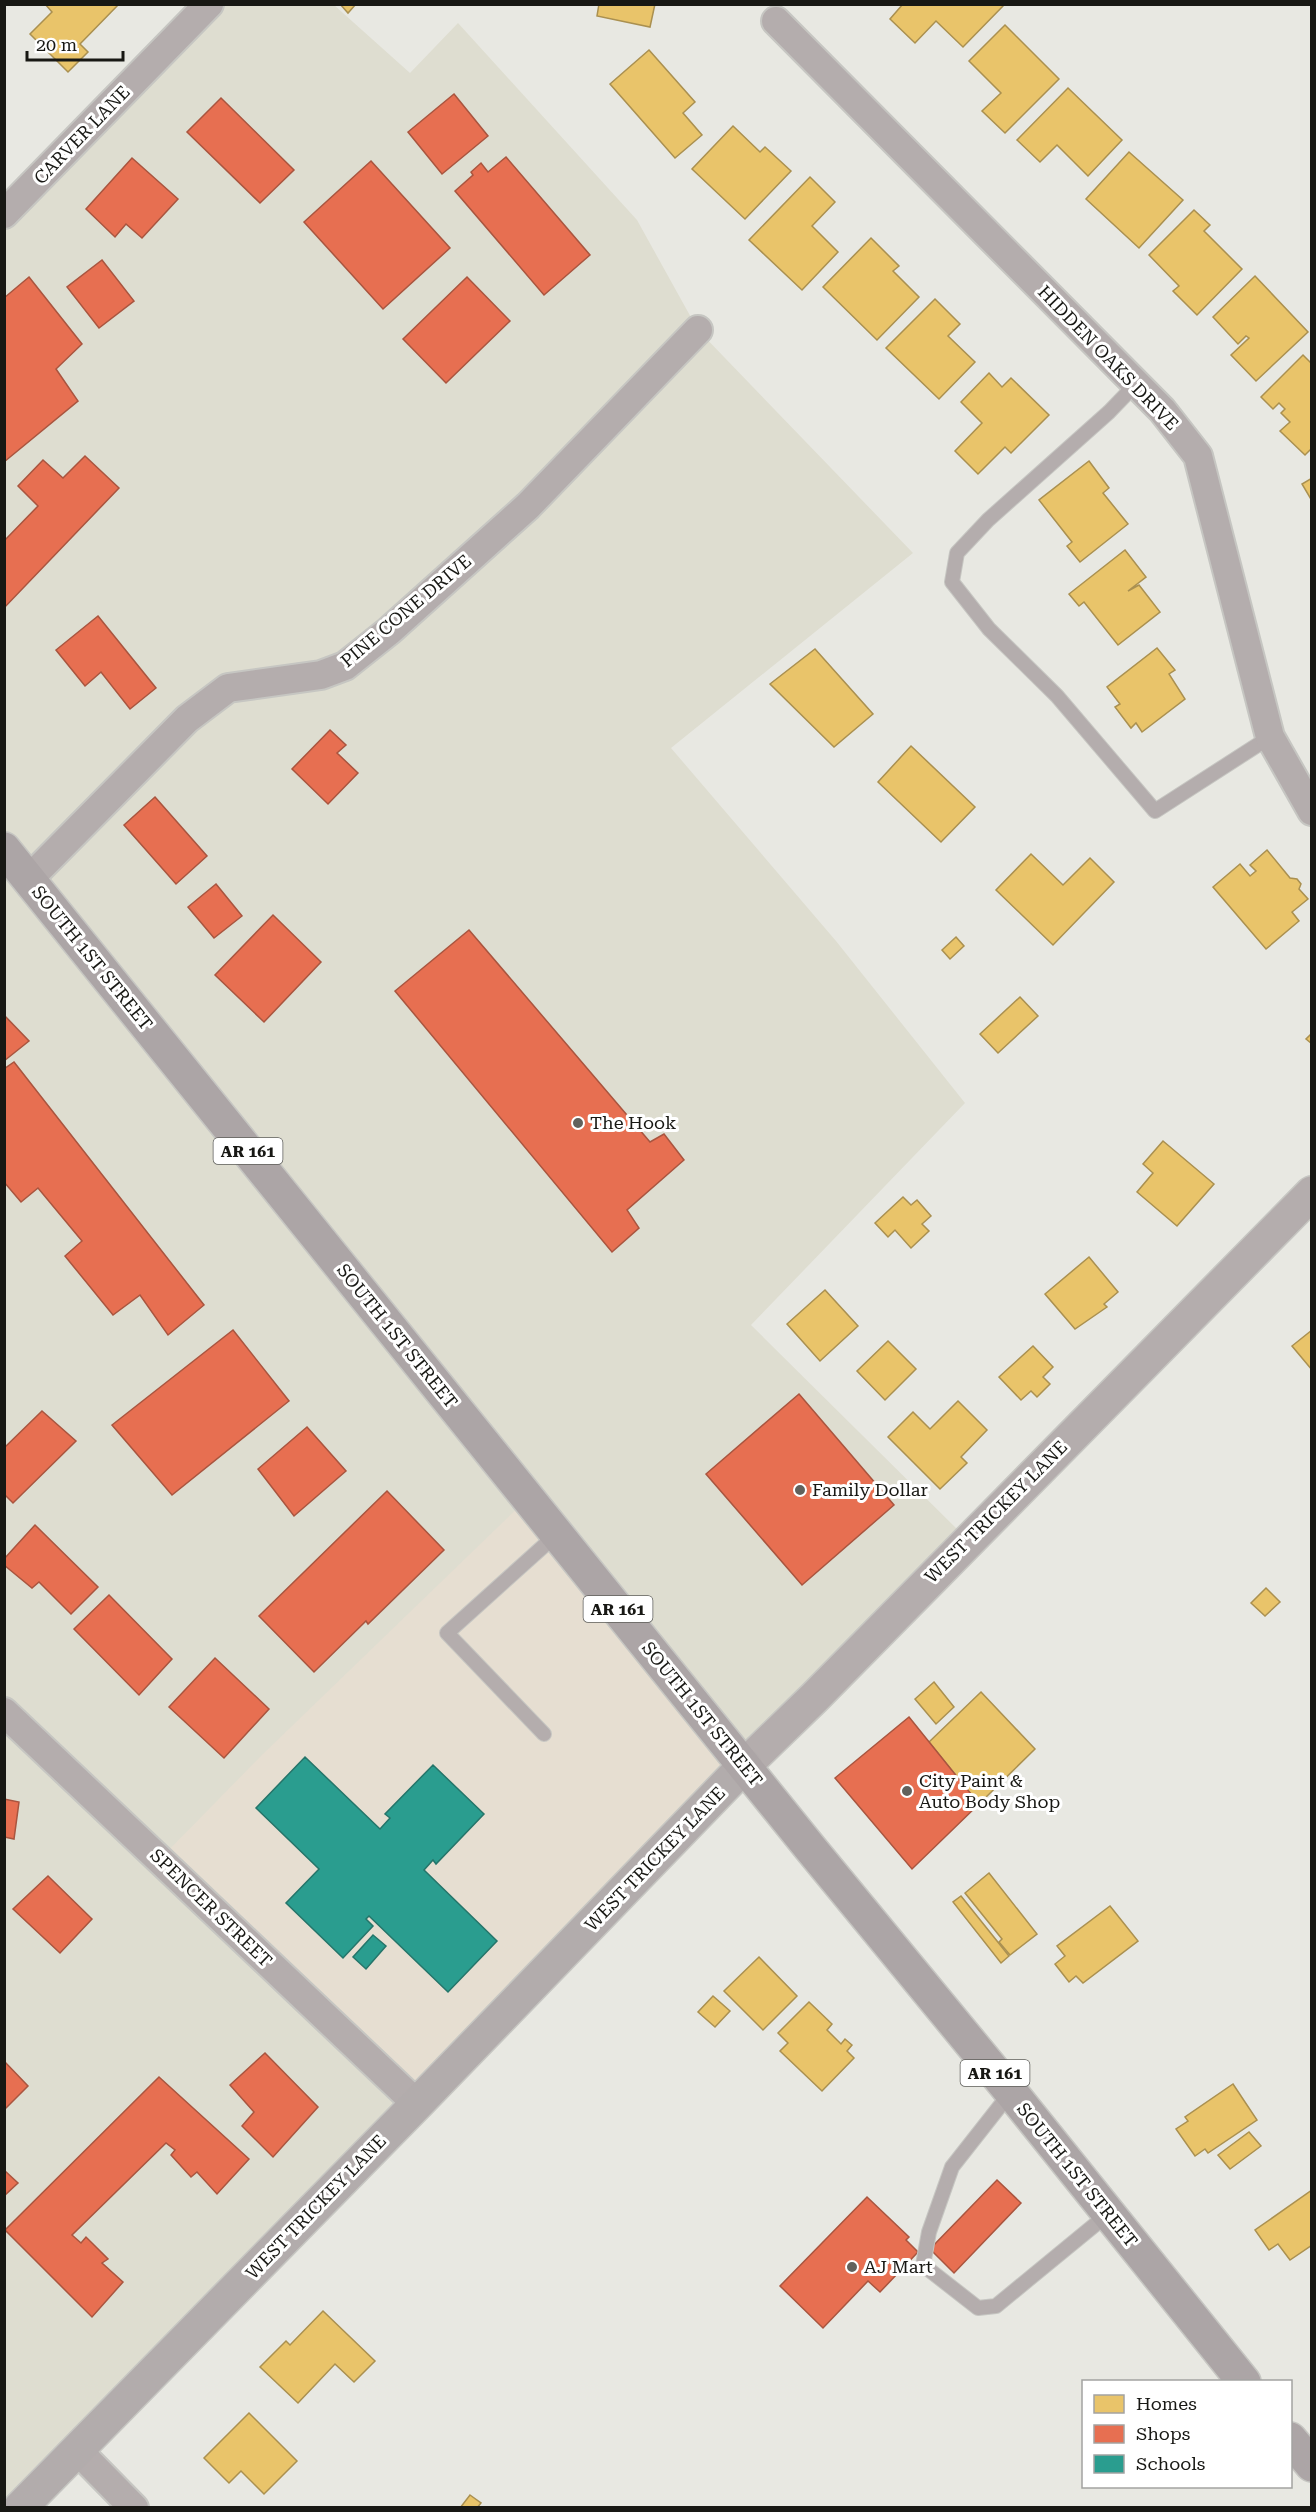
<svg xmlns="http://www.w3.org/2000/svg" width="1316" height="2512" viewBox="0 0 1316 2512" font-family="'Roboto Serif',serif">
  <style>
    .built { fill: #deddd0 }
    .education { fill: #e6ded1 }
    .homes { fill: #e9c46a; stroke: #aa9050; stroke-width: 1.5 }
    .shops { fill: #e76f51; stroke: #a9553f; stroke-width: 1.5 }
    .schools { fill: #2a9d8f; stroke: #25756a; stroke-width: 1.5 }
    .lines { fill: none; stroke-linecap: round; stroke-linejoin: round }
    .service-casing { stroke: #c6c6c2; stroke-width: 16 }
    .minor-casing { stroke: #c6c6c2; stroke-width: 32 }
    .tertiary-casing { stroke: #c6c6c2; stroke-width: 36 }
    .secondary-casing { stroke: #c6c6c2; stroke-width: 36 }
    .primary-casing { stroke: #c6c6c2; stroke-width: 36 }
    .service { stroke: #b4adad; stroke-width: 14 }
    .minor { stroke: #b4adad; stroke-width: 28 }
    .tertiary { stroke: #b4adad; stroke-width: 33 }
    .secondary { stroke: #b2acac; stroke-width: 33 }
    .primary { stroke: #aca5a6; stroke-width: 33 }
    .poi-dot { fill: #61615c; stroke: #fff; stroke-width: 2 }
    .labels { text-anchor: middle; stroke-width: 6; stroke-linejoin: round; paint-order: stroke }
    .shield { fill: #fff; stroke: #5d5d5a; stroke-width: 1.5 }
    .shield-label { font-size: 16px; font-weight: bold; fill: #181814 }
    .street-label { font-size: 18px; fill: #181814; stroke: #fff }
    .poi-label { font-size: 18px; fill: #181814; stroke: #fff; text-anchor: start }
  </style>
  <rect width="100%" height="100%" fill="#e8e8e2"/>
  <path class="built" d="M 209,5 L 334,5 L 410,73 L 458,23 L 637,220 L 698,330 L 913,553 L 671,748 L 836,941 L 965,1103 L 751,1325 L 956,1528 L 973,1535 L 5,2507 L 5,214 Z"/>
  <path class="education" d="M 528,1498 L 745,1765 L 417,2104 L 159,1860 L 262,1755 Z"/>
  <g class="homes">
    <path d="M 45,4 L 119,4 L 80,44 L 88,52 L 68,72 L 30,34 L 52,12 Z"/>
    <path d="M 340,4 L 356,4 L 348,13 Z"/>
    <path d="M 599,4 L 655,4 L 650,27 L 597,16 Z"/>
    <path d="M 903,4 L 1001,4 L 1003,6 L 963,47 L 936,21 L 915,43 L 890,19 Z"/>
    <path d="M 1005,25 L 1059,79 L 1005,133 L 982,111 L 1001,93 L 969,61 Z"/>
    <path d="M 649,50 L 695,102 L 683,113 L 702,135 L 675,158 L 610,84 Z"/>
    <path d="M 1068,88 L 1122,140 L 1088,176 L 1057,145 L 1040,162 L 1017,140 Z"/>
    <path d="M 733,126 L 760,152 L 765,147 L 791,171 L 745,219 L 692,169 Z"/>
    <path d="M 1129,152 L 1183,200 L 1139,248 L 1086,199 Z"/>
    <path d="M 810,177 L 835,202 L 812,226 L 838,252 L 802,290 L 749,240 Z"/>
    <path d="M 1194,210 L 1210,225 L 1204,231 L 1242,269 L 1197,315 L 1173,291 L 1179,286 L 1149,255 Z"/>
    <path d="M 871,238 L 899,266 L 893,271 L 919,297 L 877,340 L 823,287 Z"/>
    <path d="M 1255,276 L 1308,332 L 1256,381 L 1231,355 L 1249,338 L 1246,336 L 1238,344 L 1213,317 Z"/>
    <path d="M 935,299 L 960,324 L 948,336 L 975,362 L 939,399 L 886,348 Z"/>
    <path d="M 1303,355 L 1312,364 L 1312,448 L 1305,455 L 1280,431 L 1290,422 L 1281,413 L 1285,409 L 1279,403 L 1273,409 L 1261,397 Z"/>
    <path d="M 989,373 L 1002,387 L 1011,378 L 1049,415 L 1011,453 L 1005,447 L 978,474 L 955,451 L 982,423 L 961,402 Z"/>
    <path d="M 1089,461 L 1109,488 L 1103,493 L 1128,524 L 1080,562 L 1067,546 L 1072,542 L 1039,500 Z"/>
    <path d="M 1312,478 L 1312,501 L 1302,484 Z"/>
    <path d="M 1125,550 L 1146,577 L 1128,591 L 1139,585 L 1160,612 L 1118,645 L 1084,602 L 1079,606 L 1069,594 Z"/>
    <path d="M 1157,648 L 1175,670 L 1169,674 L 1185,699 L 1142,732 L 1136,723 L 1131,728 L 1115,707 L 1120,704 L 1107,687 Z"/>
    <path d="M 815,649 L 873,714 L 834,747 L 770,684 Z"/>
    <path d="M 911,746 L 975,807 L 941,842 L 878,782 Z"/>
    <path d="M 1267,850 L 1290,878 L 1297,879 L 1301,884 L 1299,889 L 1308,899 L 1292,912 L 1299,921 L 1266,949 L 1213,887 L 1240,864 L 1250,876 L 1256,871 L 1250,865 Z"/>
    <path d="M 1031,854 L 1063,885 L 1090,858 L 1114,882 L 1053,945 L 996,890 Z"/>
    <path d="M 956,937 L 964,946 L 950,959 L 942,950 Z"/>
    <path d="M 1020,997 L 1038,1016 L 998,1053 L 980,1034 Z"/>
    <path d="M 1312,1033 L 1312,1044 L 1306,1039 Z"/>
    <path d="M 1163,1141 L 1214,1184 L 1177,1226 L 1137,1192 L 1153,1173 L 1143,1164 Z"/>
    <path d="M 903,1197 L 911,1205 L 917,1200 L 931,1216 L 922,1224 L 929,1231 L 911,1248 L 895,1230 L 888,1237 L 875,1223 Z"/>
    <path d="M 1089,1257 L 1118,1292 L 1104,1304 L 1107,1307 L 1075,1329 L 1045,1294 Z"/>
    <path d="M 825,1290 L 858,1326 L 820,1361 L 787,1324 Z"/>
    <path d="M 1312,1330 L 1312,1370 L 1292,1346 Z"/>
    <path d="M 888,1341 L 916,1369 L 885,1400 L 857,1371 Z"/>
    <path d="M 1033,1346 L 1053,1367 L 1043,1377 L 1050,1384 L 1037,1397 L 1031,1391 L 1021,1400 L 999,1377 Z"/>
    <path d="M 958,1401 L 987,1430 L 961,1457 L 967,1463 L 940,1489 L 888,1437 L 913,1412 L 930,1429 Z"/>
    <path d="M 1266,1588 L 1280,1602 L 1265,1616 L 1251,1603 Z"/>
    <path d="M 934,1682 L 954,1707 L 936,1724 L 915,1699 Z"/>
    <path d="M 981,1692 L 1035,1749 L 979,1804 L 929,1742 Z"/>
    <path d="M 989,1873 L 1037,1934 L 1010,1955 L 999,1942 L 1002,1939 L 965,1893 Z"/>
    <path d="M 961,1896 L 1009,1956 L 1001,1963 L 953,1902 Z"/>
    <path d="M 1110,1906 L 1138,1941 L 1083,1983 L 1076,1976 L 1069,1982 L 1055,1964 L 1065,1956 L 1057,1946 Z"/>
    <path d="M 759,1957 L 797,1996 L 763,2030 L 724,1991 Z"/>
    <path d="M 713,1996 L 730,2011 L 715,2027 L 698,2012 Z"/>
    <path d="M 809,2002 L 832,2024 L 827,2030 L 841,2044 L 845,2039 L 852,2045 L 847,2051 L 854,2058 L 822,2091 L 780,2051 L 788,2043 L 778,2033 Z"/>
    <path d="M 1233,2084 L 1257,2120 L 1208,2153 L 1205,2149 L 1195,2156 L 1176,2129 L 1188,2121 L 1185,2117 Z"/>
    <path d="M 1249,2132 L 1261,2146 L 1230,2169 L 1218,2155 Z"/>
    <path d="M 1312,2190 L 1312,2245 L 1290,2260 L 1278,2244 L 1269,2250 L 1255,2230 Z"/>
    <path d="M 323,2311 L 375,2361 L 354,2382 L 335,2364 L 298,2403 L 260,2367 L 286,2341 L 290,2345 Z"/>
    <path d="M 249,2413 L 297,2461 L 264,2494 L 241,2471 L 229,2483 L 204,2458 Z"/>
    <path d="M 470,2495 L 481,2503 L 477,2508 L 460,2508 Z"/>
  </g>
  <g class="shops">
    <path d="M 454,94 L 488,136 L 442,174 L 408,132 Z"/>
    <path d="M 221,98 L 294,170 L 260,203 L 187,132 Z"/>
    <path d="M 506,157 L 590,255 L 544,295 L 455,191 L 473,175 L 471,172 L 481,163 L 488,172 Z"/>
    <path d="M 132,158 L 178,199 L 142,238 L 126,224 L 115,237 L 86,209 Z"/>
    <path d="M 371,161 L 450,248 L 383,309 L 304,222 Z"/>
    <path d="M 102,260 L 134,301 L 99,328 L 67,287 Z"/>
    <path d="M 29,277 L 82,344 L 56,369 L 78,401 L 4,462 L 4,298 Z"/>
    <path d="M 467,277 L 510,321 L 446,383 L 403,339 Z"/>
    <path d="M 85,456 L 119,488 L 4,608 L 4,541 L 38,506 L 18,486 L 43,460 L 63,478 Z"/>
    <path d="M 98,616 L 156,688 L 130,709 L 101,672 L 85,686 L 56,650 Z"/>
    <path d="M 330,730 L 346,745 L 337,753 L 358,773 L 328,804 L 292,769 Z"/>
    <path d="M 155,797 L 207,856 L 176,884 L 124,825 Z"/>
    <path d="M 216,884 L 242,916 L 214,938 L 188,907 Z"/>
    <path d="M 273,915 L 321,962 L 264,1022 L 215,975 Z"/>
    <path d="M 469,930 L 650,1142 L 664,1134 L 684,1160 L 627,1210 L 639,1228 L 612,1252 L 395,991 Z"/>
    <path d="M 4,1015 L 29,1041 L 4,1061 Z"/>
    <path d="M 14,1062 L 204,1305 L 168,1335 L 140,1295 L 113,1315 L 65,1256 L 82,1241 L 38,1188 L 21,1202 L 4,1182 L 4,1069 Z"/>
    <path d="M 233,1330 L 289,1401 L 172,1495 L 112,1425 Z"/>
    <path d="M 799,1394 L 894,1505 L 802,1585 L 706,1474 Z"/>
    <path d="M 42,1411 L 76,1441 L 13,1503 L 4,1494 L 4,1448 Z"/>
    <path d="M 307,1427 L 346,1471 L 294,1516 L 258,1469 Z"/>
    <path d="M 387,1491 L 444,1550 L 368,1624 L 366,1621 L 314,1672 L 259,1616 Z"/>
    <path d="M 35,1525 L 98,1587 L 71,1614 L 39,1582 L 32,1588 L 4,1565 L 4,1559 Z"/>
    <path d="M 109,1595 L 172,1659 L 139,1695 L 74,1629 Z"/>
    <path d="M 215,1658 L 269,1709 L 224,1758 L 169,1707 Z"/>
    <path d="M 909,1717 L 979,1804 L 912,1869 L 835,1778 Z"/>
    <path d="M 4,1799 L 19,1802 L 14,1839 L 4,1837 Z"/>
    <path d="M 48,1876 L 92,1919 L 60,1953 L 13,1909 Z"/>
    <path d="M 265,2053 L 318,2107 L 273,2157 L 242,2126 L 254,2112 L 230,2085 Z"/>
    <path d="M 4,2061 L 28,2086 L 4,2110 Z"/>
    <path d="M 159,2077 L 249,2159 L 217,2194 L 197,2172 L 191,2177 L 171,2155 L 175,2150 L 166,2143 L 72,2235 L 81,2243 L 86,2237 L 108,2259 L 102,2263 L 123,2282 L 92,2317 L 5,2230 Z"/>
    <path d="M 4,2170 L 18,2183 L 4,2196 Z"/>
    <path d="M 997,2180 L 1021,2203 L 954,2273 L 930,2249 Z"/>
    <path d="M 867,2197 L 909,2237 L 906,2240 L 918,2252 L 880,2292 L 868,2281 L 823,2328 L 780,2286 Z"/>
  </g>
  <g class="schools">
    <path d="M 305,1757 L 380,1829 L 390,1818 L 385,1814 L 433,1765 L 484,1814 L 436,1864 L 433,1860 L 424,1870 L 497,1941 L 448,1992 L 369,1916 L 366,1919 L 373,1926 L 343,1958 L 286,1903 L 319,1869 L 256,1808 Z"/>
    <path d="M 373,1935 L 386,1946 L 366,1969 L 353,1957 Z"/>
  </g>
  <g class="lines">
    <g class="service-casing">
      <g id="service">
        <path d="M 1136,384 L 1109,412 L 988,520 L 957,553 L 952,582 L 989,629 L 1057,696 L 1155,811 L 1270,737"/>
        <path d="M 544,1734 L 447,1633 L 557,1534"/>
        <path d="M 1011,2092 L 952,2167 L 929,2232 L 923,2265 L 978,2308 L 996,2306 L 1108,2214"/>
      </g>
    </g>
    <g class="minor-casing">
      <g id="minor">
        <path d="M 776,21 L 1162,410 L 1198,456 L 1270,737 L 1312,811"/>
        <path d="M 4,214 L 209,4"/>
        <path d="M 29,879 L 187,719 L 228,688 L 321,675 L 345,666 L 389,631 L 528,506 L 698,330"/>
        <path d="M 4,1712 L 417,2104"/>
        <path d="M 77,2450 L 134,2508"/>
      </g>
    </g>
    <g class="tertiary-casing">
      <path id="tertiary" d="M 745,1765 L 815,1697 L 1312,1193"/>
    </g>
    <g class="secondary-casing">
      <path id="secondary" d="M 20,2508 L 417,2104 L 745,1765"/>
    </g>
    <g class="primary-casing">
      <g id="primary">
        <path d="M 4,849 L 811,1849 L 1011,2092 L 1244,2382"/>
        <path d="M 1290,2439 L 1312,2465"/>
      </g>
    </g>
    <use href="#service" class="service"/>
    <use href="#minor" class="minor"/>
    <use href="#tertiary" class="tertiary"/>
    <use href="#secondary" class="secondary"/>
    <use href="#primary" class="primary"/>
  </g>
  <g class="poi-dot">
    <circle cx="578" cy="1123" r="6"/>
    <circle cx="800" cy="1490" r="6"/>
    <circle cx="907" cy="1791" r="6"/>
    <circle cx="852" cy="2267" r="6"/>
  </g>
  <g class="labels">
    <g class="shield">
      <rect x="213.5" y="1138" width="69" height="26" rx="4.5"/>
      <rect x="583.5" y="1596" width="69" height="26" rx="4.5"/>
      <rect x="960.5" y="2060" width="69" height="26" rx="4.5"/>
    </g>
    <g class="shield-label">
      <text x="248" y="1157">AR 161</text>
      <text x="618" y="1615">AR 161</text>
      <text x="995" y="2079">AR 161</text>
    </g>
    <g class="street-label">
      <text transform="translate(82 135) rotate(-46)" y="6">CARVER LANE</text>
      <text transform="translate(1108 358) rotate(46)" y="6">HIDDEN OAKS DRIVE</text>
      <text transform="translate(406 611) rotate(-40)" y="6">PINE CONE DRIVE</text>
      <text transform="translate(92 958) rotate(51)" y="6">SOUTH 1ST STREET</text>
      <text transform="translate(397 1336) rotate(51)" y="6">SOUTH 1ST STREET</text>
      <text transform="translate(996 1512) rotate(-45)" y="6">WEST TRICKEY LANE</text>
      <text transform="translate(702 1714) rotate(51)" y="6">SOUTH 1ST STREET</text>
      <text transform="translate(655 1859) rotate(-46)" y="6">WEST TRICKEY LANE</text>
      <text transform="translate(211 1908) rotate(44)" y="6">SPENCER STREET</text>
      <text transform="translate(1077 2175) rotate(51)" y="6">SOUTH 1ST STREET</text>
      <text transform="translate(316 2207) rotate(-46)" y="6">WEST TRICKEY LANE</text>
    </g>
    <g class="poi-label">
      <text x="590" y="1129">The Hook</text>
      <text x="812" y="1496">Family Dollar</text>
      <text x="919" y="1787">City Paint &amp;<tspan x="919" dy="21">Auto Body Shop</tspan></text>
      <text x="864" y="2273">AJ Mart</text>
    </g>
  </g>
  <rect width="1316" height="2512" fill="none" stroke="#181814" stroke-width="12"/>
  <rect x="1082" y="2380" width="210" height="108" fill="#ffffff" stroke="#a3a3a1" stroke-width="1.5"/>
  <rect x="1094" y="2395" width="30" height="18" fill="#e9c46a" stroke="#a3a3a1" stroke-width="1.5"/>
  <text x="1136" y="2410" font-size="18" fill="#181814">Homes</text>
  <rect x="1094" y="2425" width="30" height="18" fill="#e76f51" stroke="#a3a3a1" stroke-width="1.5"/>
  <text x="1136" y="2440" font-size="18" fill="#181814">Shops</text>
  <rect x="1094" y="2455" width="30" height="18" fill="#2a9d8f" stroke="#a3a3a1" stroke-width="1.5"/>
  <text x="1136" y="2470" font-size="18" fill="#181814">Schools</text>
  <path d="M27 51v9h96v-9" fill="none" stroke="#181814" stroke-width="3"/>
  <text x="36" y="51" font-size="18" fill="#181814" stroke="#ffffff" stroke-width="4.5" paint-order="stroke">20 m</text>
</svg>
